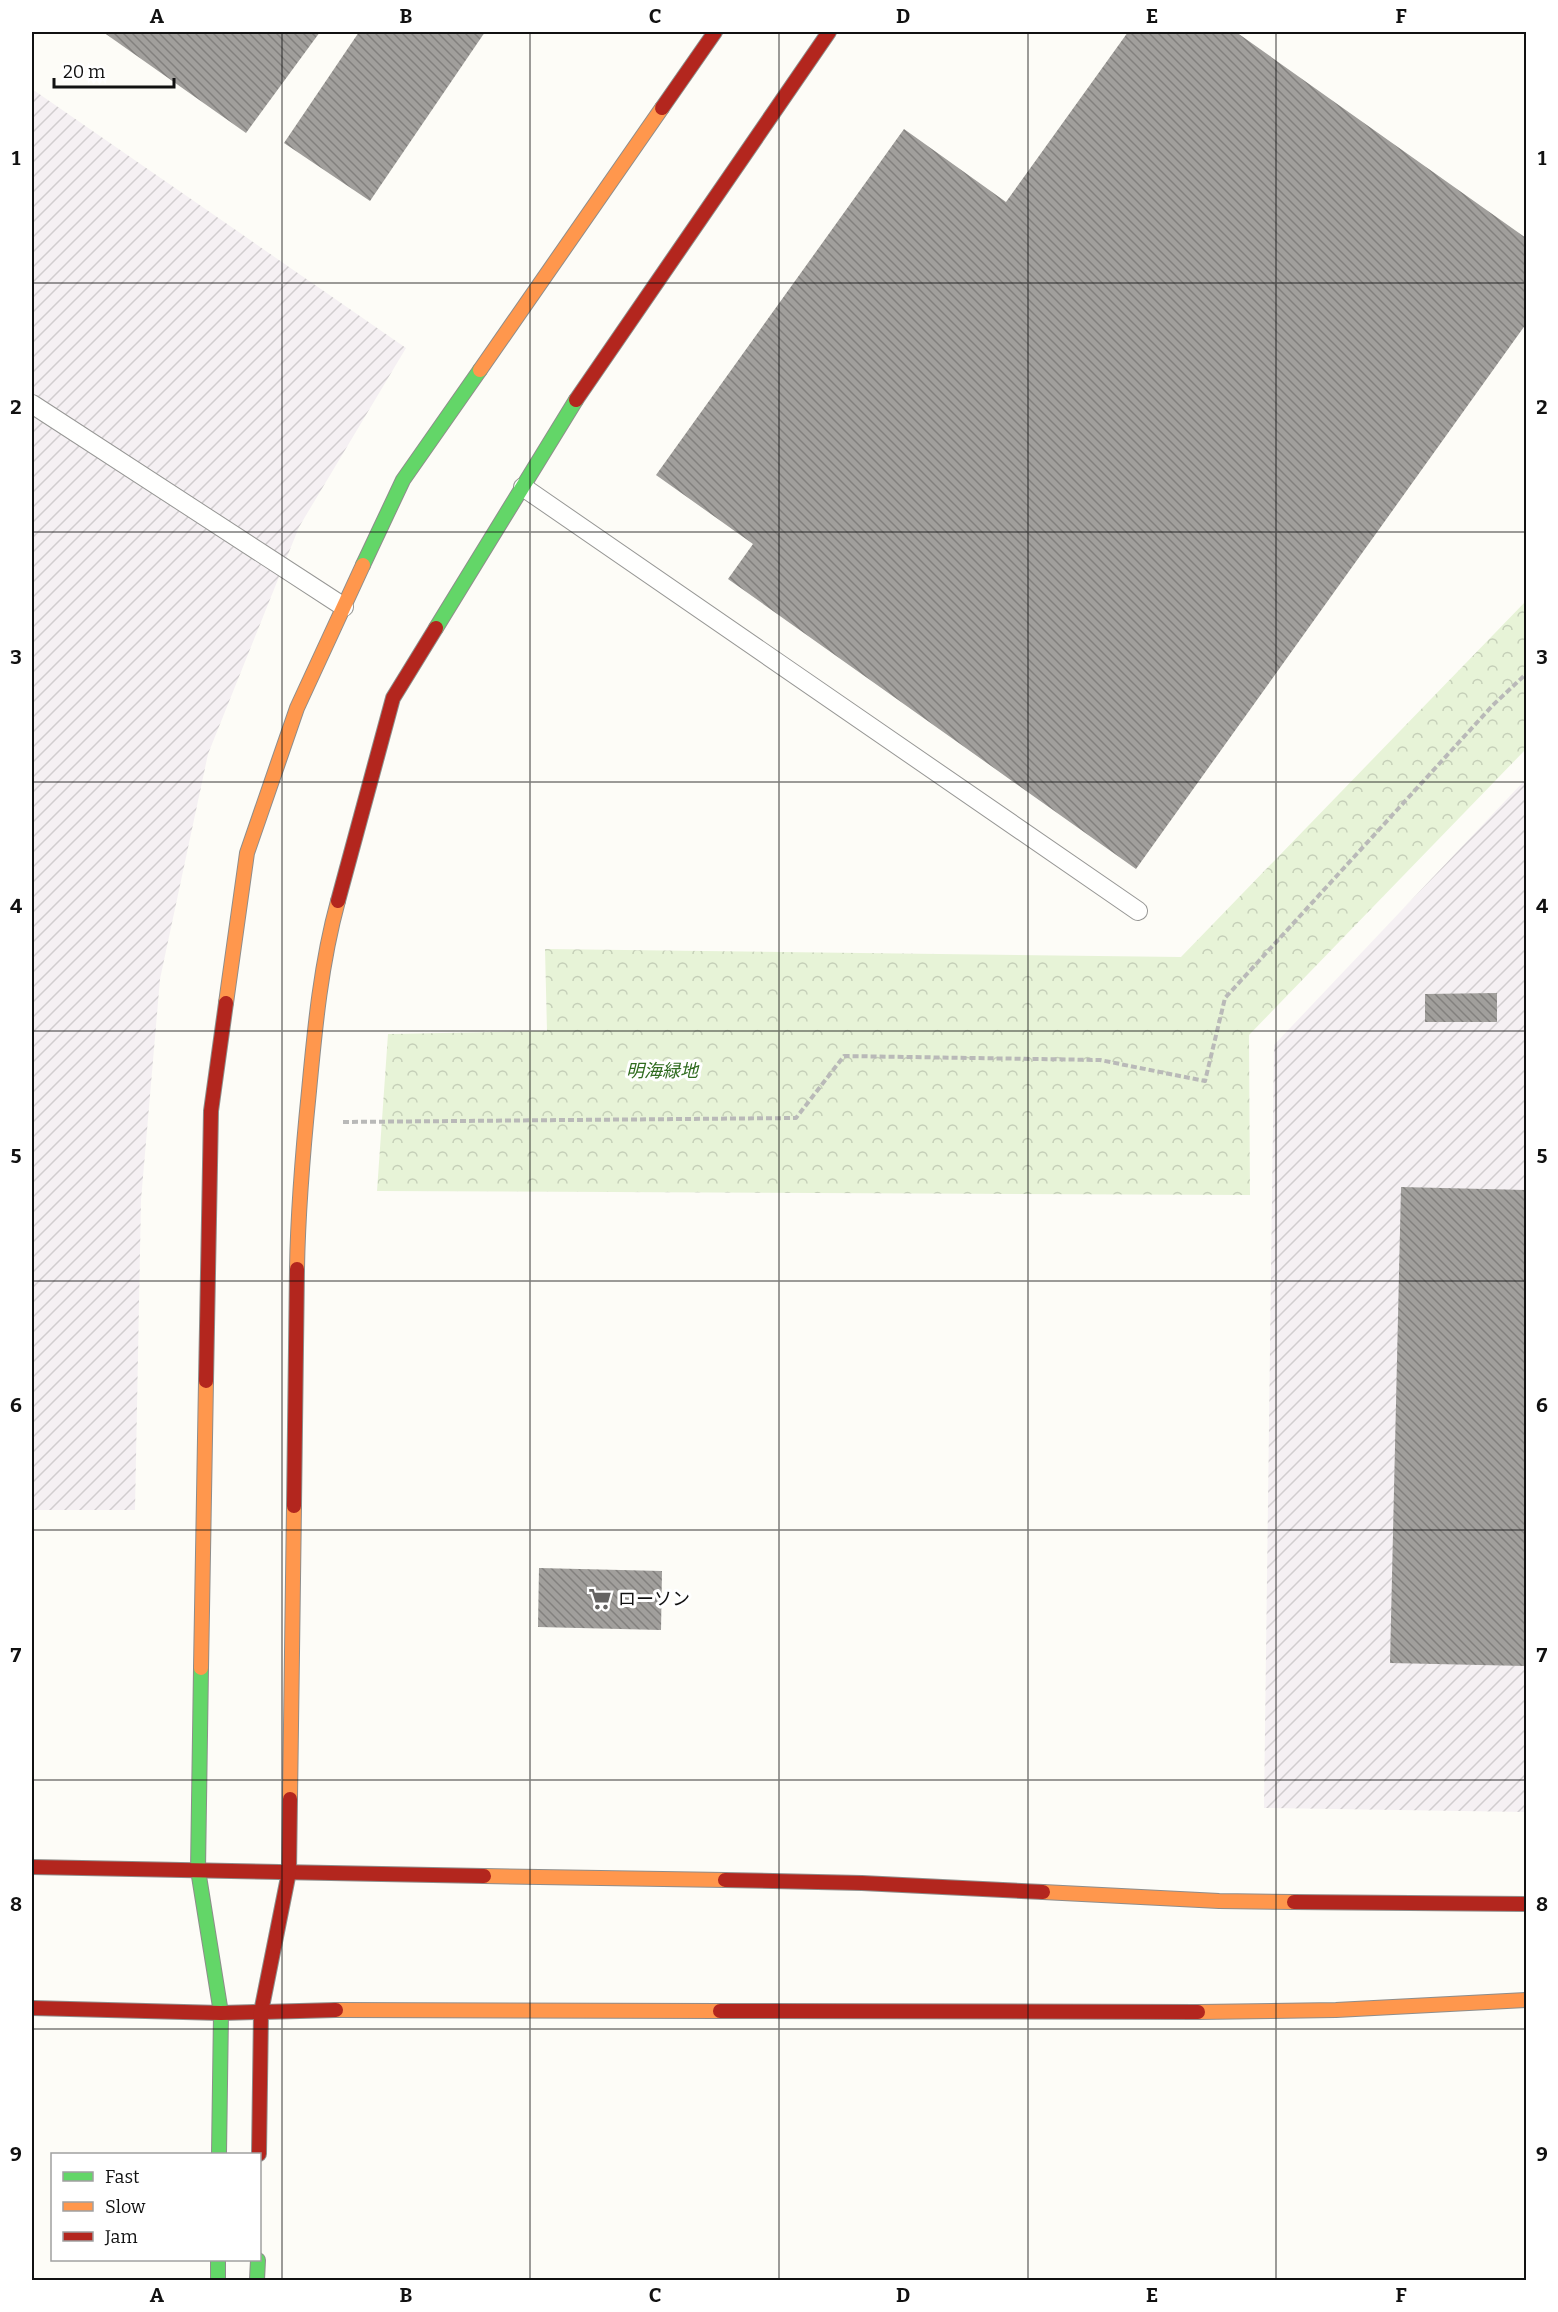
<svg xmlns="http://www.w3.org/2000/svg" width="1558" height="2312" viewBox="0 0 1558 2312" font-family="Bitter,'Noto Sans JP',serif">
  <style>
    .industrial { fill: url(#industrial-furrows) }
    .park { fill: url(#park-crowns) }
    .building { fill: url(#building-back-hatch) }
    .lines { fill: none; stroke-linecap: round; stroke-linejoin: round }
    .lane-casing { stroke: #979795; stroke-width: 20 }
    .fast-casing { stroke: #8e8d8b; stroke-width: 16 }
    .slow-casing { stroke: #8e8d8b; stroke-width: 16 }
    .jam-casing { stroke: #8e8d8b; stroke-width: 16 }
    .path { stroke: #b9b9b8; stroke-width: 4; stroke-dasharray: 6 3; stroke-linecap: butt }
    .lane { stroke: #fffffe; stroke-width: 18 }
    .fast { stroke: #63d668; stroke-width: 14 }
    .slow { stroke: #ff974d; stroke-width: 14 }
    .jam { stroke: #b3261e; stroke-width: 14 }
    .grid { fill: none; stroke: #111; stroke-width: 1.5; stroke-opacity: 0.55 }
    .labels { text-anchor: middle; stroke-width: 6; stroke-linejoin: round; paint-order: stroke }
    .park-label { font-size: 18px; font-style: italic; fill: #2f6b1f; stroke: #fff }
    .poi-label { font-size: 18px; fill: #111; stroke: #fff; text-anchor: start }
    .neatline { fill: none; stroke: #111; stroke-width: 2 }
    .grid-label { font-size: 20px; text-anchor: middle; font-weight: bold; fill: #111 }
  </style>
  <defs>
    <pattern id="industrial-furrows" width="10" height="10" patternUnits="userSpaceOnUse" patternTransform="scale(1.5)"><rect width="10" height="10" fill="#f5f0f3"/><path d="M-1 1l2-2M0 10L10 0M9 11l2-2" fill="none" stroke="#d1cdcf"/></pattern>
    <pattern id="park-crowns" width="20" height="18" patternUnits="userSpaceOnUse" patternTransform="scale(1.5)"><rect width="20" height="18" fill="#e7f3d7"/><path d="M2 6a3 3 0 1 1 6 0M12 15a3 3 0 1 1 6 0" fill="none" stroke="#c5cfb8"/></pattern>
    <pattern id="building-back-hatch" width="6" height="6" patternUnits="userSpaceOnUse" patternTransform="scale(1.5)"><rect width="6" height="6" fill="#a19f9c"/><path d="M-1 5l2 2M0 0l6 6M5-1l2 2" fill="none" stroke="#82807e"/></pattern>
  </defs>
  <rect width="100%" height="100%" fill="#fdfcf7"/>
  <g class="industrial">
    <path d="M 32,89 L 406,348 L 299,527 L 208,754 L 160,979 L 141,1200 L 135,1510 L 32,1510 Z"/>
    <path d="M 1526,779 L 1526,1812 L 1264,1808 L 1274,1045 Z"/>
  </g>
  <path class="park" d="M 1526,601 L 1526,749 L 1249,1035 L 1250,1195 L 377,1191 L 388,1034 L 547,1031 L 545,949 L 1181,957 Z"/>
  <g class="building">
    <path d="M 103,32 L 320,32 L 246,133 Z"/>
    <path d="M 359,32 L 485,32 L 370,201 L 284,143 Z"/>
    <path d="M 1128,32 L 1236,32 L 1526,238 L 1526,324 L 1136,869 L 728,579 L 753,544 L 656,475 L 904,129 L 1006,202 Z"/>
    <path d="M 1497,993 L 1497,1022 L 1425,1022 L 1425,994 Z"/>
    <path d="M 1401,1187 L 1526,1190 L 1526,1666 L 1390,1663 Z"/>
    <path d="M 539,1568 L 662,1571 L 661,1630 L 538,1627 Z"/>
  </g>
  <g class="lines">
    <g class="lane-casing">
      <g id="lane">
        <path d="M 32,404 L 344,607"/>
        <path d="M 523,487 L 1138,911"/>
      </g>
    </g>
    <g class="fast-casing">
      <g id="fast">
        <path d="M 363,565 L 403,480 L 480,370"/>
        <path d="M 436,628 L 576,400"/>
        <path d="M 201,1668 L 198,1870 L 221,2013 L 219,2154"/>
        <path d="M 218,2260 L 218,2280"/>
        <path d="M 257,2280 L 258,2260"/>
      </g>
    </g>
    <g class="slow-casing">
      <g id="slow">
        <path d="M 480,370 L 662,108"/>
        <path d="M 226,1003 L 247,853 L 297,708 L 363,565"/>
        <path d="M 297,1269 C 298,1209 303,1150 309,1091 C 315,1027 321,963 338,901"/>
        <path d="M 201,1668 L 206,1381"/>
        <path d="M 290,1799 L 294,1506"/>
        <path d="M 484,1876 L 725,1880"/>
        <path d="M 1043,1892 L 1219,1901 L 1294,1902"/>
        <path d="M 336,2010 L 720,2011"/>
        <path d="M 1198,2012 L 1336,2010 L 1526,2000"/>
      </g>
    </g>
    <g class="jam-casing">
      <g id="jam">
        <path d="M 662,108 L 715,32"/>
        <path d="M 576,400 L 829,32"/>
        <path d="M 338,901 L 393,698 L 436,628"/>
        <path d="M 206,1381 L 211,1111 L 226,1003"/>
        <path d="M 294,1506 L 297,1269"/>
        <path d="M 32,1867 L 484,1876"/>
        <path d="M 725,1880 L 862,1883 L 1043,1892"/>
        <path d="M 1294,1902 L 1526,1904"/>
        <path d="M 32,2008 L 221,2013 L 336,2010"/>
        <path d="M 720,2011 L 1198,2012"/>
        <path d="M 259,2154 L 261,2012 L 289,1872 L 290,1799"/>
      </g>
    </g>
    <path class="path" d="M 343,1122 L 796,1118 L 844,1056 L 1100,1060 L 1205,1081 L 1225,998 L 1493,705 L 1526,674"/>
    <use href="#lane" class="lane"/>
    <use href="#fast" class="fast"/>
    <use href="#slow" class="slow"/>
    <use href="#jam" class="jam"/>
  </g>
  <path class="grid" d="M 282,32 L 282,2280M 530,32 L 530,2280M 779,32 L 779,2280M 1028,32 L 1028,2280M 1276,32 L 1276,2280M 32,283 L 1526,283M 32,532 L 1526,532M 32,782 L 1526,782M 32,1031 L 1526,1031M 32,1281 L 1526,1281M 32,1530 L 1526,1530M 32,1780 L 1526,1780M 32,2029 L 1526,2029"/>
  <defs>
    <g id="supermarket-bare" transform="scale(1.8)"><path d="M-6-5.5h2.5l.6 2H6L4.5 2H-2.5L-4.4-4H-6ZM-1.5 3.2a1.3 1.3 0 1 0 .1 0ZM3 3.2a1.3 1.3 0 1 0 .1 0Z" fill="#646362" stroke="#fff" stroke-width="2.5" paint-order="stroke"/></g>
  </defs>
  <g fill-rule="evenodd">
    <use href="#supermarket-bare" x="600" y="1599"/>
  </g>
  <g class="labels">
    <g class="park-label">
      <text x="662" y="1077">明海緑地</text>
    </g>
    <g class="poi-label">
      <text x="618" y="1605">ローソン</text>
    </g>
  </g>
  <rect width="1558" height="2312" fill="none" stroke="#ffffff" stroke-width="66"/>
  <rect x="51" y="2153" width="210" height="108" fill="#ffffff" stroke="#a0a0a0" stroke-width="1.5"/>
  <rect x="63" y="2172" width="30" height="9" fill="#63d668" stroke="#a0a0a0" stroke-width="1.5"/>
  <text x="105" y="2183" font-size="18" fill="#111111">Fast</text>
  <rect x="63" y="2202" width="30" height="9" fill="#ff974d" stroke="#a0a0a0" stroke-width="1.5"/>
  <text x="105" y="2213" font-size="18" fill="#111111">Slow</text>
  <rect x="63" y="2232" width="30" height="9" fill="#b3261e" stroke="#a0a0a0" stroke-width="1.5"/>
  <text x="105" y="2243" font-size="18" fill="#111111">Jam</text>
  <path d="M54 78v9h120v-9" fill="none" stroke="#111111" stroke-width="3"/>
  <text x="63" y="78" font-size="18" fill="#111111" stroke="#ffffff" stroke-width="4.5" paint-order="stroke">20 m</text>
  <rect x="33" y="33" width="1492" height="2246" class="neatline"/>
  <g class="grid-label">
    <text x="157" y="23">A</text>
    <text x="406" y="23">B</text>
    <text x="655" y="23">C</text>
    <text x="903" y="23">D</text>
    <text x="1152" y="23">E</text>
    <text x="1401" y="23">F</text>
    <text x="16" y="165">1</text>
    <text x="1542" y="165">1</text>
    <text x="16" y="414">2</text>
    <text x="1542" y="414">2</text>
    <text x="16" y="664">3</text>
    <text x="1542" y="664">3</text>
    <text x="16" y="913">4</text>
    <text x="1542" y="913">4</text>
    <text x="16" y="1163">5</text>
    <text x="1542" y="1163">5</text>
    <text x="16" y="1412">6</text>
    <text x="1542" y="1412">6</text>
    <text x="16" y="1662">7</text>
    <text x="1542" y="1662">7</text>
    <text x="16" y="1911">8</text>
    <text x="1542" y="1911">8</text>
    <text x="16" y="2161">9</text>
    <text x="1542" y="2161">9</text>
    <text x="157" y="2302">A</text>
    <text x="406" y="2302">B</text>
    <text x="655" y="2302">C</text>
    <text x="903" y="2302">D</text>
    <text x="1152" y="2302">E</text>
    <text x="1401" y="2302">F</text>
  </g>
</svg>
